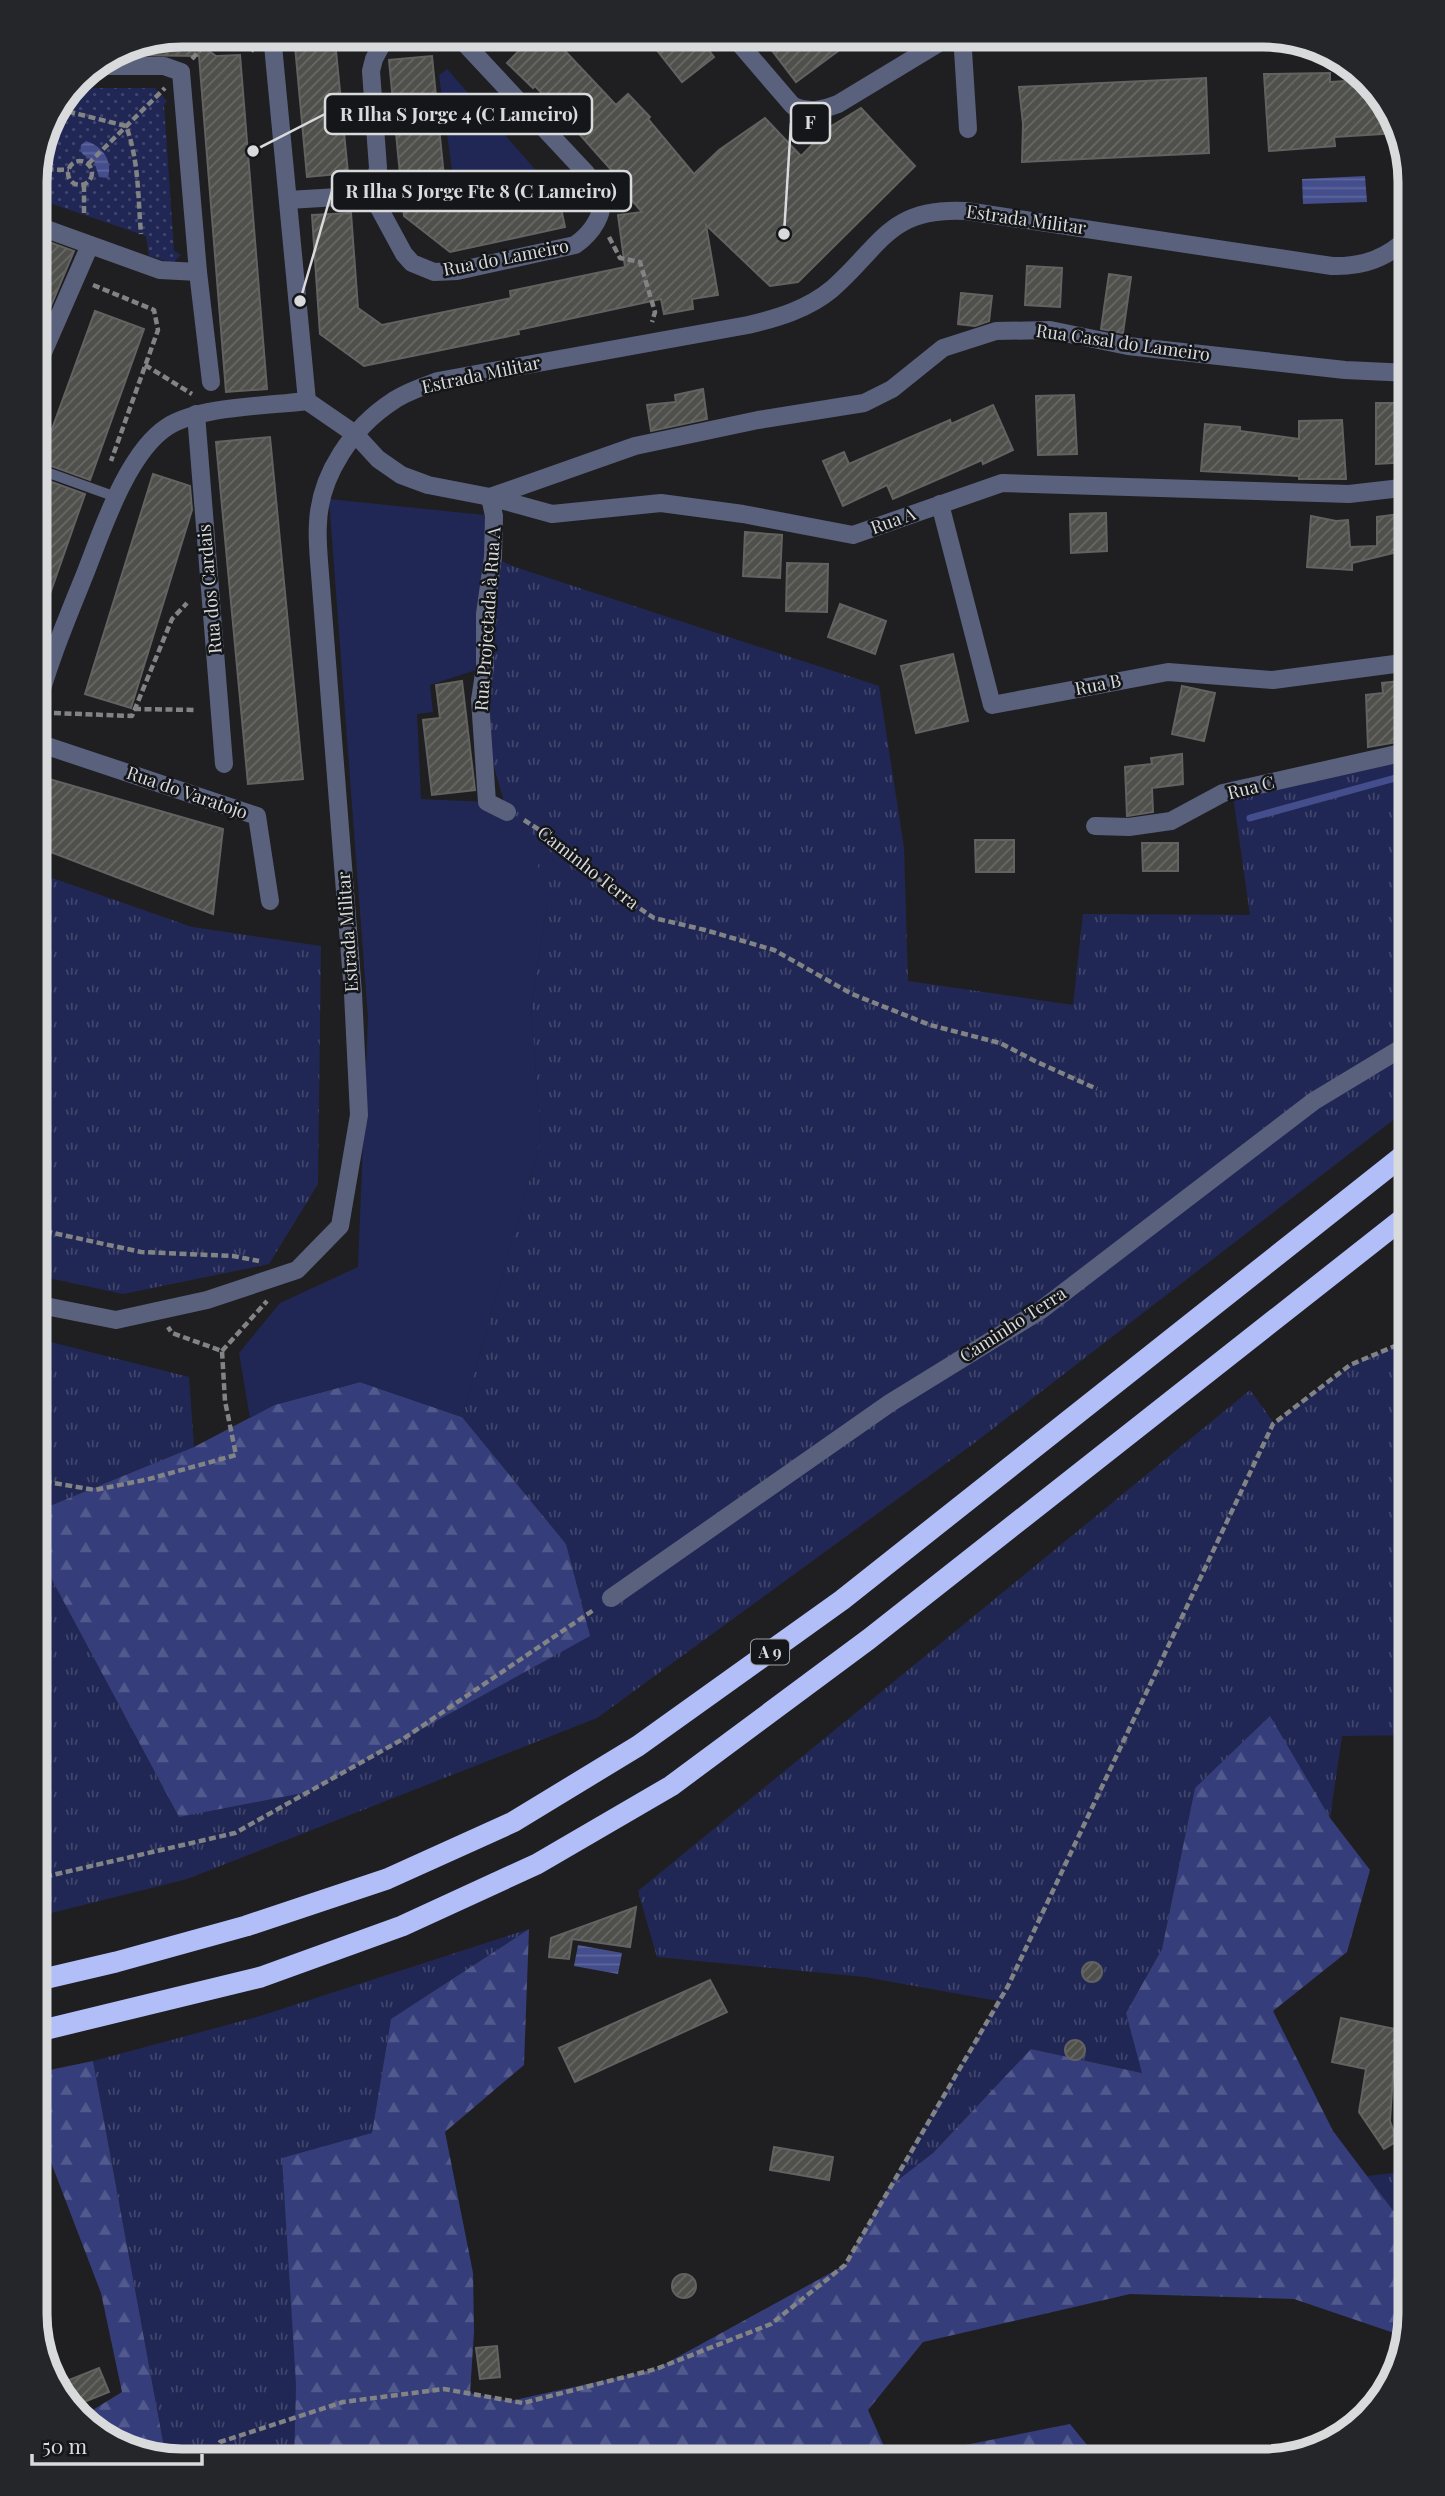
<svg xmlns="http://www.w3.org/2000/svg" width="1445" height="2496" viewBox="0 0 1445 2496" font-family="'Playfair Display',serif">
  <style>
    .grass { fill: url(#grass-tufts) }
    .forest { fill: url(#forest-firs) }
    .park { fill: url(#park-dots) }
    .garden { fill: #212754 }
    .water { fill: url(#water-rules) }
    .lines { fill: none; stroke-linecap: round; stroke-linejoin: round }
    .stream { stroke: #444e8c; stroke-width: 7 }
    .building { fill: url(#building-hatch); stroke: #626360; stroke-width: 2 }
    .path { stroke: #828385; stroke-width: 4.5; stroke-dasharray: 7 3.5; stroke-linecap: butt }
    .service { stroke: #5a617d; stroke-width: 10 }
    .minor { stroke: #5a617d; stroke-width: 18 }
    .tertiary { stroke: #5a617d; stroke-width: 18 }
    .motorway { stroke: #b1bef7; stroke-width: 21 }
    .labels { text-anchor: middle; stroke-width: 5; stroke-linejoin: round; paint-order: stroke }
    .shield { fill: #151619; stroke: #9e9fa2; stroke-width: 2 }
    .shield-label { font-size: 16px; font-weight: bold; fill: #d9dadc }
    .street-label { font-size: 18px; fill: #d9dadc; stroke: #151619 }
    .rim { fill: none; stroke: #d9dadc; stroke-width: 9 }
    .leader { fill: none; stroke: #d9dadc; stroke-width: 2.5 }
    .callout-dot { fill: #d9dadc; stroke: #151619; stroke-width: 2.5 }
    .callout { fill: #151619; stroke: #d9dadc; stroke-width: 2.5 }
    .callout-label { font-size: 19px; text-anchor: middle; font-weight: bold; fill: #d9dadc }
  </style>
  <defs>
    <pattern id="grass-tufts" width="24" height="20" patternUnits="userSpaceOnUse" patternTransform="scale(1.75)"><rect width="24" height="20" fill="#212754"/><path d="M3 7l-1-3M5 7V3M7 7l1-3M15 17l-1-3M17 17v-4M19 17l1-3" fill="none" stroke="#41466c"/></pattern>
    <pattern id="forest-firs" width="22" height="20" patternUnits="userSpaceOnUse" patternTransform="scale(1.75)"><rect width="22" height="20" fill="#353e7a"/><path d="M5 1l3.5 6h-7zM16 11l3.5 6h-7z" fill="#52598c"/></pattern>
    <pattern id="park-dots" width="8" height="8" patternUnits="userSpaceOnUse" patternTransform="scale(1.75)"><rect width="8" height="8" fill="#212754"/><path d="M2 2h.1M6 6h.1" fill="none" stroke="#41466c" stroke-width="1.8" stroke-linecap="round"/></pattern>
    <pattern id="water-rules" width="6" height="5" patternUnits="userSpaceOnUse" patternTransform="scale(1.75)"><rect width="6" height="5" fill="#444e8c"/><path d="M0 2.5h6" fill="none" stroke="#5e679c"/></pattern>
    <pattern id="building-hatch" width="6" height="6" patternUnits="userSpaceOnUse" patternTransform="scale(1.75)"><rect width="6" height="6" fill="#4f4f4c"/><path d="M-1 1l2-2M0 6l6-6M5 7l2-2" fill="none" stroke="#686865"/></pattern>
  </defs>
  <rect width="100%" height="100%" fill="#1f1f22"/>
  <g class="grass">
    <path d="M 493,557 L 512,566 L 879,686 L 904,848 L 908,981 L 1073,1005 L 1083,914 L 1250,915 L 1231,781 L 1410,749 L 1410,1107 L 977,1441 L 597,1718 L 187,1879 L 35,1917 L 35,1548 L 179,1817 L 566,1544 L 462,1417 L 541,1139 L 531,1008 L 547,905 L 507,812 L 481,722 Z"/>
    <path d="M 35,872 L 192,927 L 321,946 L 318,1184 L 269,1264 L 123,1294 L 35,1275 Z"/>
    <path d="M 35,1338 L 189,1377 L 194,1447 L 35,1512 Z"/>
    <path d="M 1402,1343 L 1410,1350 L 1410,1735 L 1342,1736 L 1330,1818 L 1270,1717 L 1195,1788 L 1162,1949 L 1126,2013 L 1143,2073 L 1031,2049 L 933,2153 L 889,2187 L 998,2001 L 865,1977 L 657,1957 L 638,1891 L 1250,1390 L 1274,1423 L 1350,1365 Z"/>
    <path d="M 529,1929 L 391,2019 L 372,2133 L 296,2384 L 294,2461 L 173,2461 L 166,2458 L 93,2061 L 257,2017 Z"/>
    <path d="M 1410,2171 L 1410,2233 L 1367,2176 Z"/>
  </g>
  <g class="forest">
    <path d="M 360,1382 L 462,1417 L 566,1544 L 590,1636 L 308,1792 L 179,1817 L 35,1548 L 35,1512 L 194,1447 L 274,1405 Z"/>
    <path d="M 1270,1716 L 1330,1818 L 1370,1870 L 1347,1952 L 1273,2011 L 1333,2131 L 1410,2233 L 1410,2314 L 1403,2336 L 1294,2299 L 1130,2294 L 923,2342 L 868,2410 L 890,2460 L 1070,2424 L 1100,2461 L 294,2461 L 296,2384 L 282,2158 L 372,2133 L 391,2019 L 529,1929 L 524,2065 L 445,2132 L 473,2273 L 474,2332 L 470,2393 L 510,2401 L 656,2369 L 845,2265 L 889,2187 L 933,2153 L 1031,2049 L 1142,2073 L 1126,2013 L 1162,1949 L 1195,1788 Z"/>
    <path d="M 93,2061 L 166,2458 L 101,2436 L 83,2416 L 122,2392 L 101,2293 L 44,2144 L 35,2154 L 35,2073 Z"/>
  </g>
  <path class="park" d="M 71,88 L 155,88 L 167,101 L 164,105 L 174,251 L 181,255 L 173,263 L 149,256 L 146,236 L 35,198 L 35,173 L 46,126 Z"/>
  <g class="garden">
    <path d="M 447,69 L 540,175 L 466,193 L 454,185 L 439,75 Z"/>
    <path d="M 329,499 L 494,516 L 485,667 L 430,685 L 433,712 L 417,714 L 421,799 L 487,802 L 528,822 L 547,905 L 531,1008 L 541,1139 L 462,1417 L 360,1382 L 274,1405 L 250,1418 L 239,1353 L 280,1303 L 358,1267 L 368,1018 Z"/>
  </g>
  <g class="water">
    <path d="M 86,141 C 102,146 113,160 108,178 L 99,177 L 94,161 C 86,156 79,155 81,145 Z"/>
    <path d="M 1365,176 L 1367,202 L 1303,204 L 1302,179 Z"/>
    <path d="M 578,1945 L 622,1953 L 618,1974 L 574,1966 Z"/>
  </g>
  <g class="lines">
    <path class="stream" d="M 1250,818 L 1410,774"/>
  </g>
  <g class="building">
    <path d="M 182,35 L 202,35 L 197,42 L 216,56 L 240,55 L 267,389 L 226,392 L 199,56 L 123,55 L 123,48 L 126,46 Z"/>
    <path d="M 294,35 L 347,35 L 336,51 L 348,173 L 307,177 Z"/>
    <path d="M 534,35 L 550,35 L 616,105 L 628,94 L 650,117 L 648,119 L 694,174 L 719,150 L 765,118 L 801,156 L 830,127 L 861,108 L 915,166 L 798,282 L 770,286 L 706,225 L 718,295 L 692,299 L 693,309 L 664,314 L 661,299 L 518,330 L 519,334 L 364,366 L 320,334 L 312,215 L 351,213 L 358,308 L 382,325 L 511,298 L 510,291 L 625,267 L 618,215 L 642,212 L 611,176 L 614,173 L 582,137 L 535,86 L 533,88 L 507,63 Z"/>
    <path d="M 645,35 L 697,35 L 714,57 L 682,82 Z"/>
    <path d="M 779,35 L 826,35 L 838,51 L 796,82 L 767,44 Z"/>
    <path d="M 432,56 L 445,187 L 461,200 L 555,180 L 565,227 L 450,252 L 404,216 L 389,60 Z"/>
    <path d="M 1330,73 L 1330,82 L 1362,80 L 1395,118 L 1398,133 L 1334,137 L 1335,146 L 1269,151 L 1264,74 Z"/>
    <path d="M 1206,78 L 1209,153 L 1022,162 L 1023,124 L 1019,87 Z"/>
    <path d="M 35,237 L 74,251 L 48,313 L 35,307 Z"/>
    <path d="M 1027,266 L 1062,268 L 1060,307 L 1025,305 Z"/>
    <path d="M 1109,274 L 1131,277 L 1123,333 L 1101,329 Z"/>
    <path d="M 961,293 L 992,296 L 989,321 L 975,326 L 958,324 Z"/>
    <path d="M 95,311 L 144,329 L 90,480 L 40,462 Z"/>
    <path d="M 703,389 L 707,419 L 651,431 L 647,405 L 676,402 L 675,395 Z"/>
    <path d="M 1074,395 L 1077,454 L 1038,455 L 1036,396 Z"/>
    <path d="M 1376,403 L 1410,403 L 1410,462 L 1376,464 Z"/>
    <path d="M 993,405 L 1013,450 L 983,464 L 982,460 L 893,499 L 887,485 L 843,506 L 823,461 L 844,452 L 849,464 L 950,420 L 951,424 Z"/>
    <path d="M 1342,420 L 1346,479 L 1299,479 L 1299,476 L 1201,471 L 1205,424 L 1240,427 L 1240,431 L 1299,439 L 1299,421 Z"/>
    <path d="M 270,437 L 303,779 L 248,784 L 216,442 Z"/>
    <path d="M 153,474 L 190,486 L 192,510 L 131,708 L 85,694 Z"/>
    <path d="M 35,476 L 85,494 L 38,628 L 35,628 Z"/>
    <path d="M 1106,513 L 1107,551 L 1071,553 L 1070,514 Z"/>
    <path d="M 1410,513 L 1410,549 L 1352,563 L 1352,570 L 1307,567 L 1311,516 L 1336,521 L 1348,520 L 1350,547 L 1377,546 L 1377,517 Z"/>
    <path d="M 745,532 L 782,535 L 780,578 L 743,576 Z"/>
    <path d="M 787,563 L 828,564 L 827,612 L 786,611 Z"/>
    <path d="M 840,604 L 886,621 L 875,654 L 828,637 Z"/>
    <path d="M 953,654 L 968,721 L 916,733 L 901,666 Z"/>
    <path d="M 1410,680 L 1410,727 L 1395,729 L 1397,742 L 1368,747 L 1366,695 L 1383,693 L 1382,683 Z"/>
    <path d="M 462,681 L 475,790 L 432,795 L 423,720 L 440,718 L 436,685 Z"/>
    <path d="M 1182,686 L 1215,693 L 1204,741 L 1172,734 Z"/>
    <path d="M 1182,754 L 1183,784 L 1152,788 L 1153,812 L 1127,816 L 1125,767 L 1152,764 L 1151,758 Z"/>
    <path d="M 35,775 L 223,829 L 213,914 L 35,846 Z"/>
    <path d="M 975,840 L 1014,840 L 1014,872 L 976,872 Z"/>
    <path d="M 1142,843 L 1178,843 L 1178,871 L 1143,871 Z"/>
    <path d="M 636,1907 L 630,1947 L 572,1939 L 569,1959 L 549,1957 L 551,1938 Z"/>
    <circle cx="1092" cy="1972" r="10"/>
    <path d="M 710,1980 L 727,2012 L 575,2082 L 559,2048 Z"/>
    <path d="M 1341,2018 L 1410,2032 L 1410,2056 L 1406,2077 L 1393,2075 L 1390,2121 L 1397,2141 L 1384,2149 L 1359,2112 L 1366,2069 L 1332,2062 Z"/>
    <circle cx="1075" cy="2050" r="10"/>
    <path d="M 774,2147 L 833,2157 L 829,2180 L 770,2170 Z"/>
    <circle cx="684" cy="2286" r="12"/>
    <path d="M 497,2346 L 500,2377 L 480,2379 L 476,2348 Z"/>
    <path d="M 99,2368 L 109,2392 L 74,2406 L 64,2382 Z"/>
  </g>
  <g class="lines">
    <g class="path">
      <path d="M 238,35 L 249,50 L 254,50"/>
      <path d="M 192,59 L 213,35"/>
      <path d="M 58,109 L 126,126 C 139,160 138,199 141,234"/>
      <circle cx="80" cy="173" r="12"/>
      <path d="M 88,164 L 165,88"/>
      <path d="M 36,169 L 69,170"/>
      <path d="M 84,185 L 84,215"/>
      <path d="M 609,237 L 620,258 L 640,262 L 655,312 L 652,322"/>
      <path d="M 93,285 L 154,310 L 158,330 L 111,461"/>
      <path d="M 145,365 L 192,394"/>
      <path d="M 134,709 L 197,710"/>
      <path d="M 54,713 L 132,716 L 172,619 L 187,603"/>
      <path d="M 524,820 L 572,851 L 603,884 L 654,918 L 705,930 L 774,950 L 852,994 L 930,1025 L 1000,1043 L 1037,1062 L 1097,1089"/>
      <path d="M 35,1229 L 141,1252 L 233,1256 L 259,1261"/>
      <path d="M 222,1351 L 267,1301"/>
      <path d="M 35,1477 L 48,1482 L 95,1490 L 149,1479 L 236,1455 L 225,1401 L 222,1351 L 172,1333 L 168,1327"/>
      <path d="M 35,1879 L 235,1833 L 403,1739 L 595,1609"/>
      <path d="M 209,2461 L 220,2442 L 343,2402 L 444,2389 L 523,2403 L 656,2369 L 771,2324 L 845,2265 L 1008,1986 L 1273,1424 L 1350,1365 L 1402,1343 L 1410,1350"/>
    </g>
    <path class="service" d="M 35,468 L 116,497"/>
    <g class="minor">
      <path d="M 272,35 L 307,401 L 355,434 L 378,459 L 401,475 L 428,485 L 490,497 L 552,514 L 661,503 L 743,514 L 853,535 L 1002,483 L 1349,494 L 1410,487"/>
      <path d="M 387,35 L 374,59 L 371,71 L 378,168 L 372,195 L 404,254 L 412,263 L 434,272 L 457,271 L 575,245 C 591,234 608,212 599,192 C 596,185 590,179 586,173 L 457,35"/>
      <path d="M 732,35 L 793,106 C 809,113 822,110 838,104 L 952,35"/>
      <path d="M 962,35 L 968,129"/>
      <path d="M 288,200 L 372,195"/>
      <path d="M 35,225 L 160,270 L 198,272 L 181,72 L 164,66 L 97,66"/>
      <path d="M 198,272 L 211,382"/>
      <path d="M 35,371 L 90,245"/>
      <path d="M 196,414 L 224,764"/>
      <path d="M 940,504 L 992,705 L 1168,672 L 1273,680 L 1410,662"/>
      <path d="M 35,714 C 47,666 66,621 85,574 C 102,531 127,453 167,427 C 199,406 268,406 307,401"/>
      <path d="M 35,742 L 257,816 L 270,901"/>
      <path d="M 507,812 L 487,802 L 480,700 L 485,667 L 485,614 L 493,557 L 494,516 L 490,497 L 635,446 L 758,420 L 864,403 L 892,389 L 943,348 L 996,331 L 1050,330 L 1128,346 L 1345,370 L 1410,373"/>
      <path d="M 1095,826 L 1129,827 L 1171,821 L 1223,793 L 1410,751"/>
      <path d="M 611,1598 L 890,1403 L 1041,1310 L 1314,1101 L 1410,1043"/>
    </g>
    <path class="tertiary" d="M 35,1304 L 116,1320 L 207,1300 L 297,1270 L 340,1226 L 359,1115 L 353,993 L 319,561 C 318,548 317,535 318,523 C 320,474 353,427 393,401 C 406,392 422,387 438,381 L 748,325 C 778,318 808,309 832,289 C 882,245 889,207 966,211 L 1332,266 C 1364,267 1387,258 1410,236"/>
    <g class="motorway">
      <path d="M 35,1981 L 116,1962 L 246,1926 L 387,1879 L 513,1822 L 638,1746 L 842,1600 L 1410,1150"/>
      <path d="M 35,2032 L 261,1977 L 402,1926 L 537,1864 L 671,1786 L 869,1639 L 1410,1213"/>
    </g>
  </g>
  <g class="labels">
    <rect class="shield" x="751" y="1639.5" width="38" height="25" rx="5"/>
    <g class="shield-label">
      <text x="770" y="1658">A 9</text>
    </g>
    <g class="street-label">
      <text transform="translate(1026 220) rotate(8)" y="6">Estrada Militar</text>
      <text transform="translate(506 258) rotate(-11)" y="6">Rua do Lameiro</text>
      <text transform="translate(1123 343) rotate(8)" y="6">Rua Casal do Lameiro</text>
      <text transform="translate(481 375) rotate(-12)" y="6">Estrada Militar</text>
      <text transform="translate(893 521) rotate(-20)" y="6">Rua A</text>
      <text transform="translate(210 589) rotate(-95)" y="6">Rua dos Cardais</text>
      <text transform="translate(488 619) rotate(-86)" y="6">Rua Projectada à Rua A</text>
      <text transform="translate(1098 685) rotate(-11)" y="6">Rua B</text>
      <text transform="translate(1251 788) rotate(-14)" y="6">Rua C</text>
      <text transform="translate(187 793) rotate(19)" y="6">Rua do Varatojo</text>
      <text transform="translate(588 868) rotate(38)" y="6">Caminho Terra</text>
      <text transform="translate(348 932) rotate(-94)" y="6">Estrada Militar</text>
      <text transform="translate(1013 1325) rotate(-33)" y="6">Caminho Terra</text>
    </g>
  </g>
  <path d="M0 0H1445V2496H0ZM182 47H1263A135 135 0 0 1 1398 182V2314A135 135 0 0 1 1263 2449H182A135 135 0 0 1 47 2314V182A135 135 0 0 1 182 47Z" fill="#252629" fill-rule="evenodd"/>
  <path class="rim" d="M182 47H1263A135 135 0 0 1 1398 182V2314A135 135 0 0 1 1263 2449H182A135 135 0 0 1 47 2314V182A135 135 0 0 1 182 47Z"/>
  <path class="leader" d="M253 151L325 114M784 234L791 123M300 301L332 191"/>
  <g class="callout-dot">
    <circle cx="253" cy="151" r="7"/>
    <circle cx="784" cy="234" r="7"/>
    <circle cx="300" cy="301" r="7"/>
  </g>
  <g class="callout">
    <rect x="325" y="94" width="267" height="40" rx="7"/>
    <rect x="791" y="103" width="39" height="40" rx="7"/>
    <rect x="332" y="171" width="299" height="40" rx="7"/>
  </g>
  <g class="callout-label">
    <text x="459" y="121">R Ilha S Jorge 4 (C Lameiro)</text>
    <text x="810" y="129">F</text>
    <text x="481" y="198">R Ilha S Jorge Fte 8 (C Lameiro)</text>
  </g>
  <path d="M32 2454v10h170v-10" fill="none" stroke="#d9dadc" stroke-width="3.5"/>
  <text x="42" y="2454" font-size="21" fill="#d9dadc" stroke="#151619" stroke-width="5" paint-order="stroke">50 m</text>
</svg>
